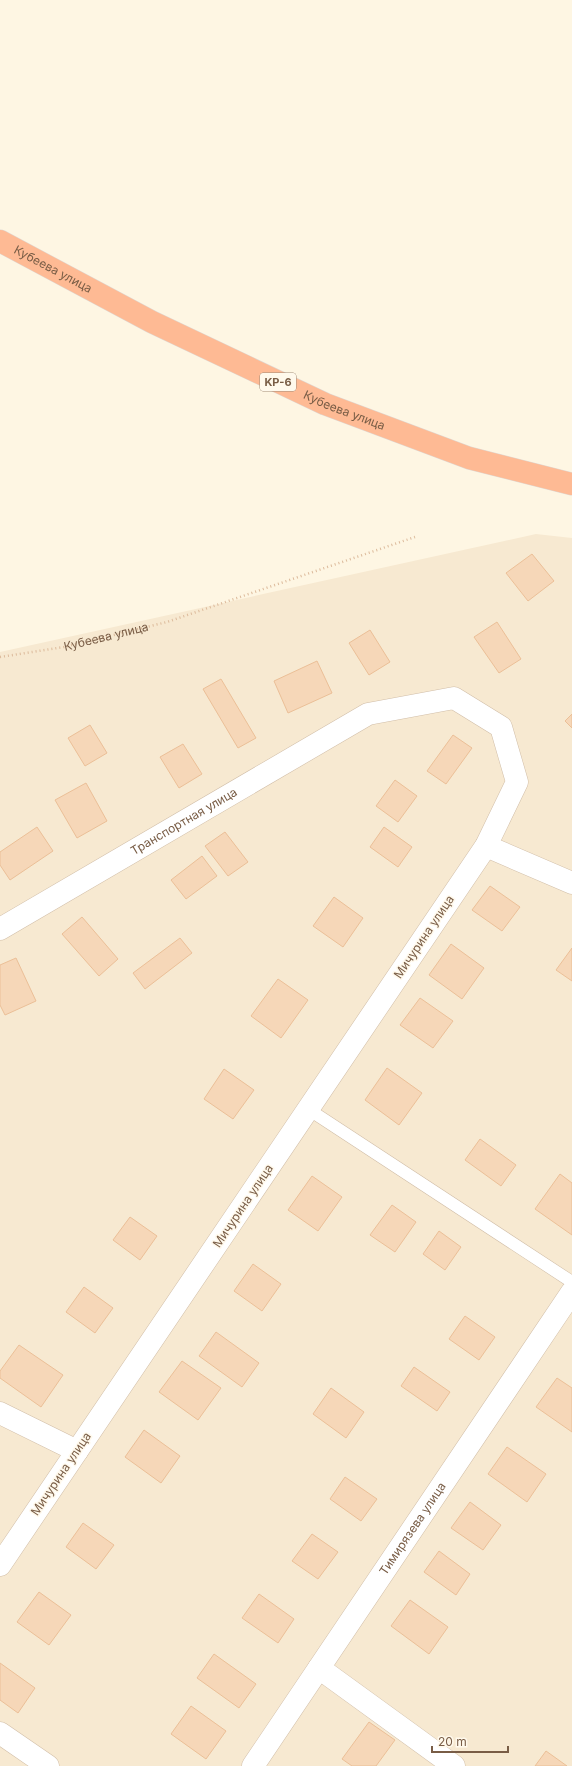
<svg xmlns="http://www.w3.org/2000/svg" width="572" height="1766" viewBox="0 0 572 1766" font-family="Inter,sans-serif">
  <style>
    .residential { fill: #f7e9d1 }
    .building { fill: #f6d7b8; stroke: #ebbf97 }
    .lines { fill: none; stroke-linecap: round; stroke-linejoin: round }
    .lane-casing { stroke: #d1bea8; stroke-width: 13 }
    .street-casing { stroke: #d1bea8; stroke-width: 23 }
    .highway-casing { stroke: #dfd8d3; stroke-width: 23 }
    .path { stroke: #dcba9b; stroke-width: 2.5; stroke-dasharray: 1 3; stroke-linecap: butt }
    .lane { stroke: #fff; stroke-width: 12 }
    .street { stroke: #fff; stroke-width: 22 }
    .highway { stroke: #feba94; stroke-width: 22 }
    .labels { text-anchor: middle; stroke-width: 3; stroke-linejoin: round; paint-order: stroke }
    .shield { fill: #fff9ec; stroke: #a18c78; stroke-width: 1 }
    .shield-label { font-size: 11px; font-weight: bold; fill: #795d46 }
    .street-label { font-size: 12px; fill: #795d46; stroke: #fff9ec }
  </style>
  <rect width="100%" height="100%" fill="#fef6e3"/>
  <path class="residential" d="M 536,534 L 572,538 L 572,1766 L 0,1766 L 0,652 Z"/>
  <g class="building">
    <path d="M 532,554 L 554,581 L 528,601 L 506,573 Z"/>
    <path d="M 497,622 L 521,659 L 499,673 L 474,637 Z"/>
    <path d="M 370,630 L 390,662 L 369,675 L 349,643 Z"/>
    <path d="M 317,661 L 332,693 L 288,713 L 274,681 Z"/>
    <path d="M 221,679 L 256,738 L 238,748 L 203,689 Z"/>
    <path d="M 572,714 L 572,728 L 565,721 Z"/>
    <path d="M 90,725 L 107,753 L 85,766 L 68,738 Z"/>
    <path d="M 453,735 L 472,748 L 446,784 L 427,771 Z"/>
    <path d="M 183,744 L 202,774 L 179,788 L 160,757 Z"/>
    <path d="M 395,780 L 417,796 L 398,822 L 376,806 Z"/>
    <path d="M 86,783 L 107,821 L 77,838 L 55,800 Z"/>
    <path d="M 37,827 L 53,851 L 10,880 L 0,865 L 0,852 Z"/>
    <path d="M 384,827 L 412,847 L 398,867 L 370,847 Z"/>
    <path d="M 225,832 L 248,862 L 228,876 L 205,846 Z"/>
    <path d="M 202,856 L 217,876 L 186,899 L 171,880 Z"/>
    <path d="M 490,886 L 520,907 L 502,931 L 472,910 Z"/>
    <path d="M 334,897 L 363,918 L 343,947 L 313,926 Z"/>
    <path d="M 82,917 L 118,959 L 99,976 L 62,934 Z"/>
    <path d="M 180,938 L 192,953 L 145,989 L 133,973 Z"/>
    <path d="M 451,944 L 484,968 L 462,999 L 429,975 Z"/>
    <path d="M 572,948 L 572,981 L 556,970 Z"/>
    <path d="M 16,958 L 36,1001 L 5,1015 L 0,1005 L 0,965 Z"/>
    <path d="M 278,979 L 308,1000 L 281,1038 L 251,1016 Z"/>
    <path d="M 420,998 L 453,1021 L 433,1048 L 400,1025 Z"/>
    <path d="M 387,1068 L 422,1093 L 399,1125 L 365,1100 Z"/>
    <path d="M 224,1069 L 254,1090 L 233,1119 L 204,1099 Z"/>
    <path d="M 480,1139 L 516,1165 L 501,1186 L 465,1160 Z"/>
    <path d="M 560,1174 L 572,1183 L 572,1235 L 535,1209 Z"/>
    <path d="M 312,1176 L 342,1197 L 318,1231 L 288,1210 Z"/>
    <path d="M 392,1205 L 416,1222 L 395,1252 L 370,1235 Z"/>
    <path d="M 130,1217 L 157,1236 L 140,1260 L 113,1240 Z"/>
    <path d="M 439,1231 L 461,1247 L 445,1270 L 423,1254 Z"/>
    <path d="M 253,1264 L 281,1284 L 262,1311 L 234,1291 Z"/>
    <path d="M 84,1287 L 113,1308 L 95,1333 L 66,1312 Z"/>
    <path d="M 465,1316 L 495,1337 L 479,1360 L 449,1339 Z"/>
    <path d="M 216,1332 L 259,1363 L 242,1387 L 199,1356 Z"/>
    <path d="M 19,1345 L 63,1375 L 41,1407 L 0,1378 L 0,1371 Z"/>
    <path d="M 182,1361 L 221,1388 L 198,1420 L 159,1392 Z"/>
    <path d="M 414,1367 L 450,1392 L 437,1411 L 401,1386 Z"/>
    <path d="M 557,1378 L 572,1388 L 572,1432 L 536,1407 Z"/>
    <path d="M 331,1388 L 364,1412 L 346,1438 L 313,1414 Z"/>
    <path d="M 144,1430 L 180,1456 L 161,1483 L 125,1457 Z"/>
    <path d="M 507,1447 L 546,1474 L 527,1502 L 488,1474 Z"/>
    <path d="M 345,1477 L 377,1499 L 361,1521 L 330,1499 Z"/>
    <path d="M 470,1502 L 501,1525 L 483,1550 L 451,1528 Z"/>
    <path d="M 83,1523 L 114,1545 L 96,1569 L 66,1547 Z"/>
    <path d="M 312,1534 L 338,1552 L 318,1579 L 292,1561 Z"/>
    <path d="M 439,1551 L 470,1574 L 456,1595 L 424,1572 Z"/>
    <path d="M 39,1592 L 71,1615 L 49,1645 L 17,1622 Z"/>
    <path d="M 259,1594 L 294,1619 L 278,1643 L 242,1618 Z"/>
    <path d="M 410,1600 L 448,1627 L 429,1654 L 391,1626 Z"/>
    <path d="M 214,1654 L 256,1684 L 239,1708 L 197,1678 Z"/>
    <path d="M 0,1663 L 35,1688 L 18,1713 L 0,1700 Z"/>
    <path d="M 191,1706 L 226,1731 L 206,1759 L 171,1734 Z"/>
    <path d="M 369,1722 L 395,1740 L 376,1766 L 352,1766 L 342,1759 Z"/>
    <path d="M 546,1751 L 567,1766 L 535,1766 Z"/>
  </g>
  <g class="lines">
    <g class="lane-casing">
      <path id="lane" d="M 308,1109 L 572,1282"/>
    </g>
    <g class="street-casing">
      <g id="street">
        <path d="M 486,846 L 572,883"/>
        <path id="s2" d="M 0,929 L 368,714 L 454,698 L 501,727 L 517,782 L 486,846 L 0,1565"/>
        <path d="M 0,1413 L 77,1451"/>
        <path d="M 319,1668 L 454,1766"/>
        <path d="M 0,1733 L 48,1766"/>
        <path id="s3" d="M 253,1766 L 572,1292"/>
      </g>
    </g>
    <g class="highway-casing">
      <g id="highway">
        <path id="s4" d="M 0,241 L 152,322 L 325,404 L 469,458 L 572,484"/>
      </g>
    </g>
    <path class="path" id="s1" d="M 0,657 L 64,647 L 167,622 L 415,537"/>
    <use href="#lane" class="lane"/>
    <use href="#street" class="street"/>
    <use href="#highway" class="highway"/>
  </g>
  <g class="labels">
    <rect class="shield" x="260" y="373" width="36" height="18" rx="3"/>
    <g class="shield-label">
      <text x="278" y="386">KP-6</text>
    </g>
    <g class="street-label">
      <text dy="4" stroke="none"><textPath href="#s4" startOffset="60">Кубеева улица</textPath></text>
      <text dy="4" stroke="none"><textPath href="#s4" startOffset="384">Кубеева улица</textPath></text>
      <text dy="4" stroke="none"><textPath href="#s1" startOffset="108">Кубеева улица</textPath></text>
      <text dy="4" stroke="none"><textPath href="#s2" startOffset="213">Транспортная улица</textPath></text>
      <text transform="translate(424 937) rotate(-56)" y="4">Мичурина улица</text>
      <text transform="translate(243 1206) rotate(-56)" y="4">Мичурина улица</text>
      <text transform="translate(61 1474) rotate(-56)" y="4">Мичурина улица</text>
      <text dy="4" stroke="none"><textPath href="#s3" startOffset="286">Тимирязева улица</textPath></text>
    </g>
  </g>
  <path d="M432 1746v6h76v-6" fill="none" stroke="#795d46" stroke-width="2"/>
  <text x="438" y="1746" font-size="12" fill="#795d46" stroke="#fff9ec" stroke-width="3" paint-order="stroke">20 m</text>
</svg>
